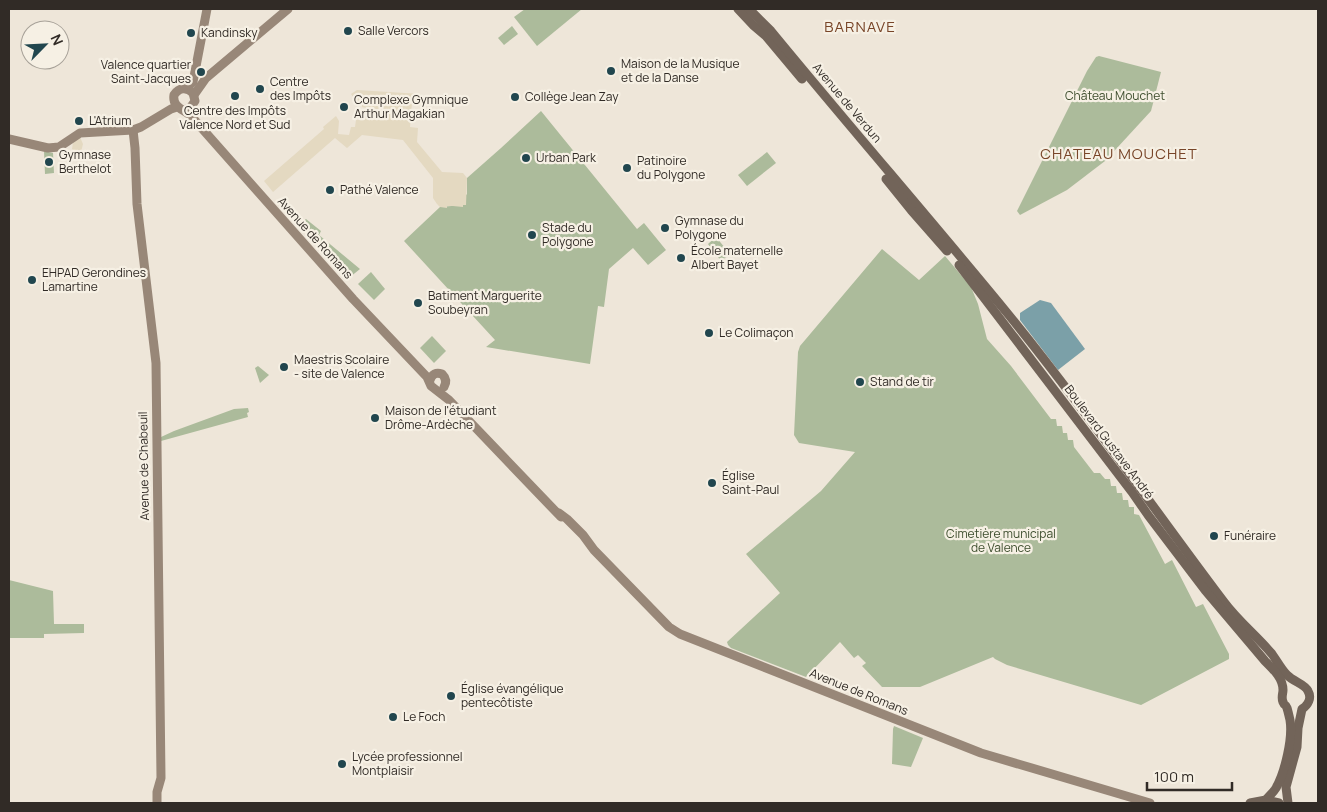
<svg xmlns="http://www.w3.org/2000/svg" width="1327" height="812" viewBox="0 0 1327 812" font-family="Manrope,sans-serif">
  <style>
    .green { fill: #acbb9b }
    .plaza { fill: #e4d9c1 }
    .water { fill: #7ba0a8 }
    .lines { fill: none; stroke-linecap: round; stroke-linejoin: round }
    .secondary { stroke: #988778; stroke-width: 9 }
    .primary { stroke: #726459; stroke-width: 9 }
    .poi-dot { fill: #21464e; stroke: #f6f0e4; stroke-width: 2 }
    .labels { text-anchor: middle; stroke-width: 4.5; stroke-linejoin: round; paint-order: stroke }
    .poi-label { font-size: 12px; fill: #312b26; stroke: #f6f0e4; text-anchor: start }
    .park-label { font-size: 12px; fill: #3d4d2d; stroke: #f6f0e4 }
    .street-label { font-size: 12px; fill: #312b26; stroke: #f6f0e4 }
    .quarter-label { font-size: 15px; letter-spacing: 1px; fill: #784528; stroke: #f6f0e4 }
  </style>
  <rect width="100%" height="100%" fill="#eee6d9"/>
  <g class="green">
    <path d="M 525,9 L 582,9 L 537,46 L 514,17 Z"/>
    <path d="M 512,26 L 518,34 L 504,45 L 498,38 Z"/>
    <path d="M 1099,56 L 1161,72 L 1151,111 L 1105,161 L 1067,190 L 1020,215 L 1017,211 L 1087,71 L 1096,57 Z"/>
    <path d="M 541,111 L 637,229 L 644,223 L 666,250 L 648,265 L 633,248 L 609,269 L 604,307 L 598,306 L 590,364 L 486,347 L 495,340 L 404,241 L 440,207 L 463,205 L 466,195 L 467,194 L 467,178 L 501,148 Z"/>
    <path d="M 44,151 L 53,153 L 54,173 L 45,174 Z"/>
    <path d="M 767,152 L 776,163 L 747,186 L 738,175 Z"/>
    <path d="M 306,219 L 321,231 L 319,235 L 360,269 L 350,277 L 301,223 Z"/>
    <path d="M 716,237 L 730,254 L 721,261 L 708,244 Z"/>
    <path d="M 882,249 L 919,280 L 945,256 L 971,287 L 978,304 L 987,339 L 1011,366 L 1051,419 L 1056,419 L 1057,426 L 1062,426 L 1063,433 L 1067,433 L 1068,440 L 1073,440 L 1074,447 L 1094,473 L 1100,473 L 1105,479 L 1110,479 L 1111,486 L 1116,486 L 1117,493 L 1122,493 L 1123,500 L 1128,500 L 1129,507 L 1134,507 L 1134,514 L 1139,515 L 1165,564 L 1172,560 L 1196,607 L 1203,604 L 1229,654 L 1229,659 L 1141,705 L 1007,665 L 995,659 L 993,657 L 920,687 L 882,687 L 862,666 L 866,663 L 858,655 L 854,658 L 840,642 L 806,677 L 731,648 L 728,645 L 727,642 L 780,593 L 746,554 L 821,491 L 855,452 L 799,443 L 794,435 L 798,352 L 800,346 Z"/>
    <path d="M 371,272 L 385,289 L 374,300 L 358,284 Z"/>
    <path d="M 432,336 L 446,351 L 434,363 L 420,348 Z"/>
    <path d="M 258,366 L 269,375 L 260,383 L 255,368 Z"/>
    <path d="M 248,408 L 249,412 L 247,413 L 248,417 L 161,441 L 161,437 L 174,431 L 234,409 Z"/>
    <path d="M 9,580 L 53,591 L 54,624 L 84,624 L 84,633 L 44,634 L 44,638 L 9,638 Z"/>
    <path d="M 894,726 L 923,738 L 911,767 L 892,764 L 893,729 Z"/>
  </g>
  <g class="plaza">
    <path d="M 357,90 L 421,94 L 420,103 L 412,103 L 410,127 L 418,128 L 417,142 L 442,172 L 463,173 L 467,178 L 466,205 L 463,205 L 463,207 L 453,206 L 447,206 L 447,208 L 440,207 L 437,204 L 433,198 L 433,178 L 403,140 L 362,135 L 347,148 L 335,138 L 273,192 L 264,181 L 324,129 L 323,127 L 336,116 L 339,121 L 338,134 L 349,135 L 351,127 L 355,127 L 356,120 L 361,120 L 361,116 L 366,116 L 366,108 L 362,107 L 362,104 L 358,104 L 351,94 Z"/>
    <path d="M 80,137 L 83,144 L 81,152 L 75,152 L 72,149 L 73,142 Z"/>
  </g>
  <path class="water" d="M 1040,300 L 1051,303 L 1085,349 L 1058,370 L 1020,320 L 1020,313 Z"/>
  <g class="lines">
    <g class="secondary">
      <path d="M 186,88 L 193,82 L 207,9"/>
      <path d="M 194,95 L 206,78 L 288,9"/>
      <path d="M 183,110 L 190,108 L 195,101 L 193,93 C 187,87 179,87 174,95 C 172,107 183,109 191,116 L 353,299 L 427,377 L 431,386 L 449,400 L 561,517"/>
      <path d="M 133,130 L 135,148 L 137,204 L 156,363 L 161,778 L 157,792 L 157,803"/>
      <path d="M 9,139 L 48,148 L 59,147 L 80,133 L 133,130 L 141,127 L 171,109 L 177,107"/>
      <path d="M 430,380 C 432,374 436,372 442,374 C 446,378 447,382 444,387"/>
      <path d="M 559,513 L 567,519 L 583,535 L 594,550 L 669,627 L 680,634 L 981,753 L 1150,803"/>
    </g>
    <g class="primary">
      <path d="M 738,9 L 753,25 L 766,36 L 802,79"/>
      <path d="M 749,9 L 771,31 C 849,126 930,219 1008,314 C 1084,407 1152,507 1224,602 C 1238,621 1257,636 1272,654 C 1277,661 1281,669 1287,675 C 1294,682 1305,684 1308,691 C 1312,698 1308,705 1302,709 L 1298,728 L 1297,747 L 1286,787 L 1288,803"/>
      <path d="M 886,179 L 911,210 L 947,251"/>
      <path d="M 959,265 L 1132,492 L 1148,515 L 1205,590 L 1265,661 C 1273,669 1283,678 1283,690 C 1283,694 1281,697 1283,702 C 1285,707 1285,703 1287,708 C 1288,711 1289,716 1290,720 C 1293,738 1285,772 1276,788 C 1273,793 1269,796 1266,800"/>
      <path d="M 1250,803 L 1266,800 L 1279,803"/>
    </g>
  </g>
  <g class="poi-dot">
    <circle cx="348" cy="31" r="5"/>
    <circle cx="191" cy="33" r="5"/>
    <circle cx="611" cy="71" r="5"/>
    <circle cx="201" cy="72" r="5"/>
    <circle cx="260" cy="89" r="5"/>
    <circle cx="235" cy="96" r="5"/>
    <circle cx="515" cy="97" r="5"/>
    <circle cx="344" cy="107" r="5"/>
    <circle cx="79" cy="121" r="5"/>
    <circle cx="526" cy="158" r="5"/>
    <circle cx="49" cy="162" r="5"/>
    <circle cx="627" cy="168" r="5"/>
    <circle cx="330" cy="190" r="5"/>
    <circle cx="665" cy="228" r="5"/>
    <circle cx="532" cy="235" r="5"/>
    <circle cx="681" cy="258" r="5"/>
    <circle cx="32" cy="280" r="5"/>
    <circle cx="418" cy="303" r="5"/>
    <circle cx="709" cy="333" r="5"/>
    <circle cx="284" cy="367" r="5"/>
    <circle cx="860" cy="382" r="5"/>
    <circle cx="375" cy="418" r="5"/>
    <circle cx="712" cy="483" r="5"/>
    <circle cx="1214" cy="536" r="5"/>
    <circle cx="451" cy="696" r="5"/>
    <circle cx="393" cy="717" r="5"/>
    <circle cx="342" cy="764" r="5"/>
  </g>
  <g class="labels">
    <g class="poi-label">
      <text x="358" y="35">Salle Vercors</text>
      <text x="201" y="37">Kandinsky</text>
      <text x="621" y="68">Maison de la Musique<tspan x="621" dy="14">et de la Danse</tspan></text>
      <text x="191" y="69" text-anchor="end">Valence quartier<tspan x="191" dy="14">Saint-Jacques</tspan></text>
      <text x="270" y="86">Centre<tspan x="270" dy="14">des Impôts</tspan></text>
      <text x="525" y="101">Collège Jean Zay</text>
      <text x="354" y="104">Complexe Gymnique<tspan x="354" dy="14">Arthur Magakian</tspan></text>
      <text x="235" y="115" text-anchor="middle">Centre des Impôts<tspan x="235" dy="14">Valence Nord et Sud</tspan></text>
      <text x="89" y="125">L'Atrium</text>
      <text x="59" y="159">Gymnase<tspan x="59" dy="14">Berthelot</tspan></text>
      <text x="536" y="162">Urban Park</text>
      <text x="637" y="165">Patinoire<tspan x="637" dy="14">du Polygone</tspan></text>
      <text x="340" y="194">Pathé Valence</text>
      <text x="675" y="225">Gymnase du<tspan x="675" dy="14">Polygone</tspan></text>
      <text x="542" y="232">Stade du<tspan x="542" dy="14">Polygone</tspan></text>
      <text x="691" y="255">École maternelle<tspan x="691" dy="14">Albert Bayet</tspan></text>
      <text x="42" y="277">EHPAD Gerondines<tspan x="42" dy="14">Lamartine</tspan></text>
      <text x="428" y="300">Batiment Marguerite<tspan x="428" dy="14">Soubeyran</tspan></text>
      <text x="719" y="337">Le Colimaçon</text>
      <text x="294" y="364">Maestris Scolaire<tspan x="294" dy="14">- site de Valence</tspan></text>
      <text x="870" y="386">Stand de tir</text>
      <text x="385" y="415">Maison de l'étudiant<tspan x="385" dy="14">Drôme-Ardèche</tspan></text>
      <text x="722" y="480">Église<tspan x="722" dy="14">Saint-Paul</tspan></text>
      <text x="1224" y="540">Funéraire</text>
      <text x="461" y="693">Église évangélique<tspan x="461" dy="14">pentecôtiste</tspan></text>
      <text x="403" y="721">Le Foch</text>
      <text x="352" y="761">Lycée professionnel<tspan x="352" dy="14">Montplaisir</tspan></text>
    </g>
    <g class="park-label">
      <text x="1115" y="100">Château Mouchet</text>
      <text x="1001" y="538">Cimetière municipal<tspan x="1001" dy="14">de Valence</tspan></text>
    </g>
    <g class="street-label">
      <text transform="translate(847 103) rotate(50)" y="4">Avenue de Verdun</text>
      <text transform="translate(315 238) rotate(48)" y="4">Avenue de Romans</text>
      <text transform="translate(1109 442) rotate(53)" y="4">Boulevard Gustave André</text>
      <text transform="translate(144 466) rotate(-91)" y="4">Avenue de Chabeuil</text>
      <text transform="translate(859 692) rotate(22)" y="4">Avenue de Romans</text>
    </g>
    <g class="quarter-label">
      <text x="860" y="32">BARNAVE</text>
      <text x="1119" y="159">CHATEAU MOUCHET</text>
    </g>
  </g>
  <rect width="1327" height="812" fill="none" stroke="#312b26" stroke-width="20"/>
  <g transform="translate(45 45) rotate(66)"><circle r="24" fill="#f6f0e4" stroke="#a7a198"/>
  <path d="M0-4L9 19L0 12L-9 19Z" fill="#21464e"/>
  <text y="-8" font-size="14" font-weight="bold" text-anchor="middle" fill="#312b26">N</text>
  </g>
  <path d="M1147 782v8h85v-8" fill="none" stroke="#312b26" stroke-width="2.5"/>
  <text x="1154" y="782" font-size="15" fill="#312b26" stroke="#f6f0e4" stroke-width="4" paint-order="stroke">100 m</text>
</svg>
